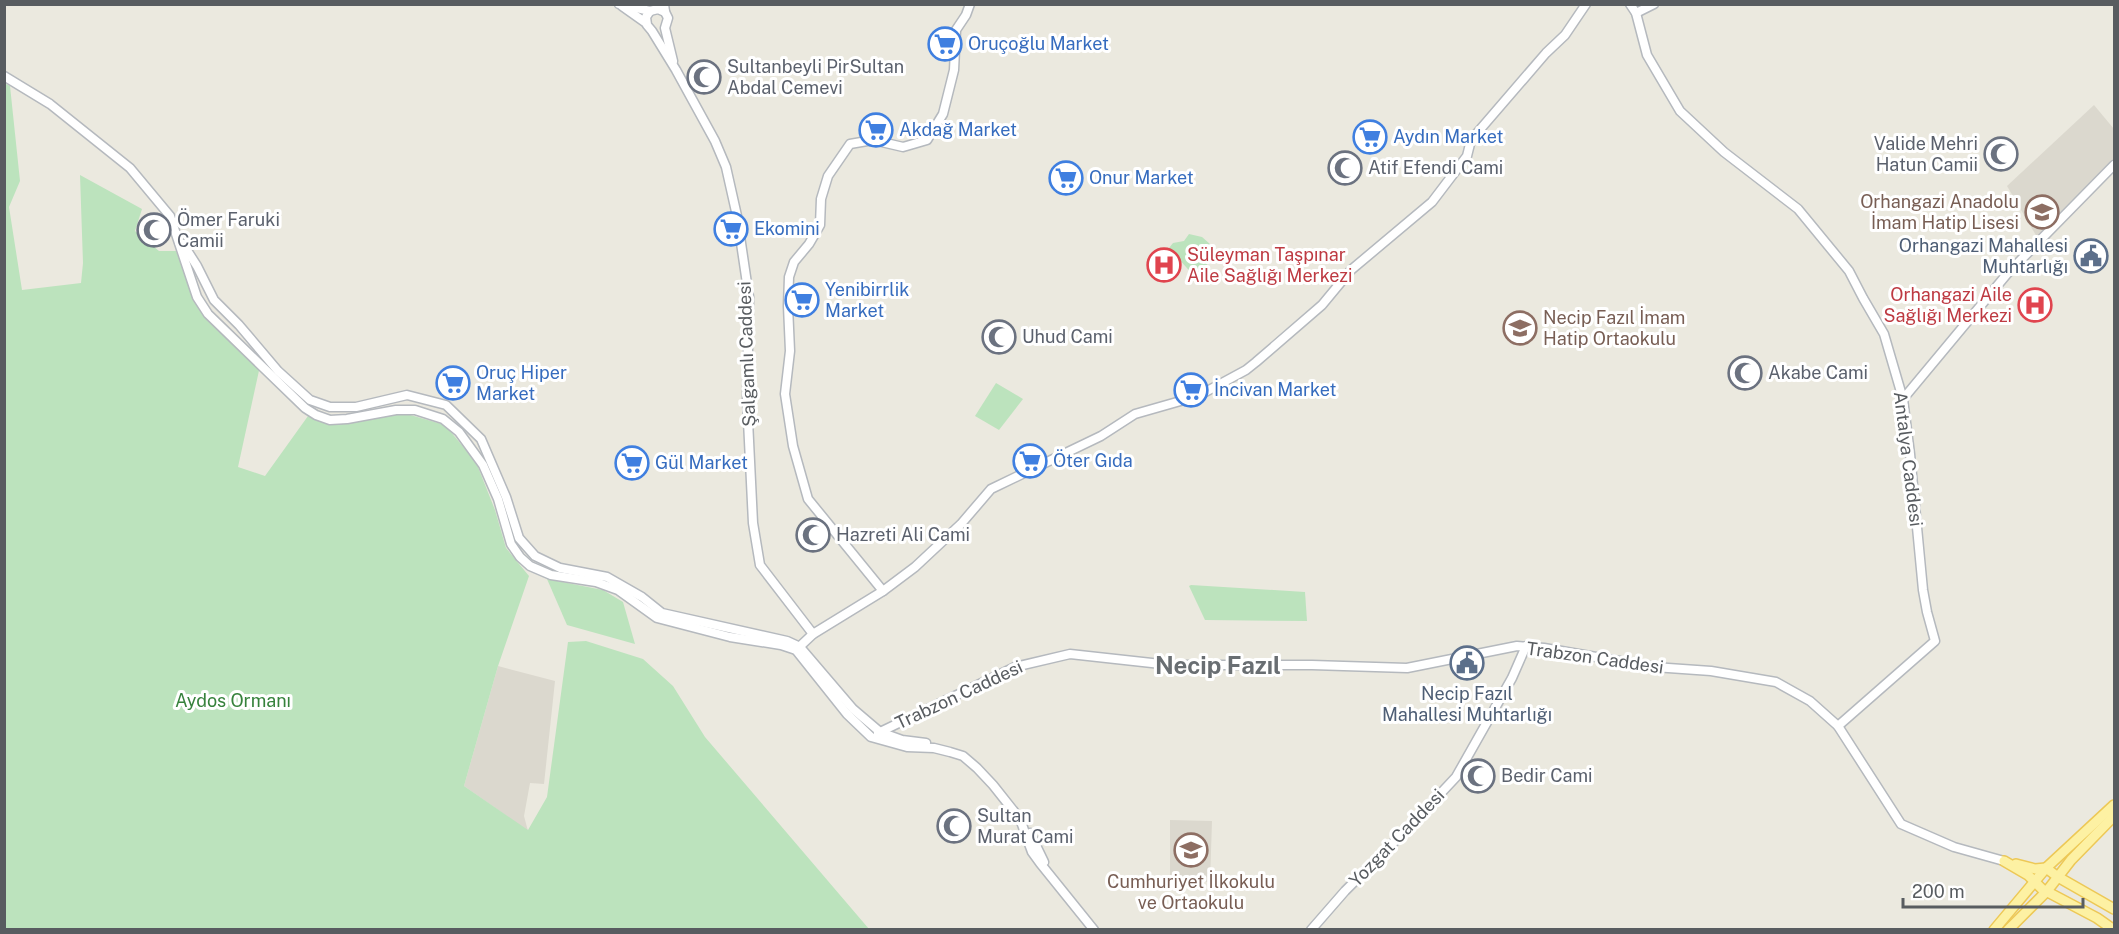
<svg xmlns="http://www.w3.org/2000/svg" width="2119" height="934" viewBox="0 0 2119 934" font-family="'Public Sans',sans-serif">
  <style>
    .education { fill: #dbd8ce }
    .green { fill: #bce3bd }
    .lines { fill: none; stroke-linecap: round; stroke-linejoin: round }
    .secondary-casing { stroke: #b5b9be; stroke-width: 11 }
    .primary-casing { stroke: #edc856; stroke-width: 12 }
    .secondary { stroke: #fff; stroke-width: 8 }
    .primary { stroke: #fdf1a3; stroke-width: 9 }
    .labels { text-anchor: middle; stroke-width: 6; stroke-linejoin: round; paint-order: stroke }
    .shop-label { font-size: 18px; fill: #366cbe; stroke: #fff; text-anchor: start }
    .worship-label { font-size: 18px; fill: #5b616d; stroke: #fff; text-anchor: start }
    .education-label { font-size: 18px; fill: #785e54; stroke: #fff; text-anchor: end }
    .service-label { font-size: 18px; fill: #4e5e75; stroke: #fff; text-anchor: end }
    .health-label { font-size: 18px; fill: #be3a42; stroke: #fff; text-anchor: start }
    .street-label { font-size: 18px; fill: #585c60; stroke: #fff }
    .park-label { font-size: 18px; fill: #36823c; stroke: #fff }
    .district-label { font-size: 24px; font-weight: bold; fill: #696e72; stroke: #fff }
  </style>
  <rect width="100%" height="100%" fill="#ebe9df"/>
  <g class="education">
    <path d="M 2094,105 L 2114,129 L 2114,159 L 2037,237 L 2007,186 Z"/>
    <path d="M 498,666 L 555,681 L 544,784 L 530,783 L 524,816 L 528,831 L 464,786 Z"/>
    <path d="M 1170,820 L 1212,821 L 1210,882 L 1170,880 Z"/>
  </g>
  <g class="green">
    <path d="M 4,83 L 10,86 L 20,181 L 9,207 L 22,290 L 81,283 L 83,263 L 80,175 L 142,209 L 135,231 L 159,251 L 176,251 L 196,301 L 260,366 L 238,467 L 265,476 L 308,416 L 325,420 L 400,412 L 445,425 L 476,462 L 495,510 L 506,548 L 529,576 L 498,666 L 464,786 L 528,830 L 547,797 L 568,642 L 586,641 L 643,659 L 673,686 L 705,737 L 869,929 L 5,929 Z"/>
    <path d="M 1189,234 L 1202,237 L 1219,252 L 1195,277 L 1169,248 L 1173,243 L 1184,241 Z"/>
    <path d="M 996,383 L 1023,399 L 999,430 L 975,416 Z"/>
    <path d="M 547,579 L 603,590 L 623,602 L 635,644 L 567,625 Z"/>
    <path d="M 1191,585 L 1305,592 L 1307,621 L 1205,620 L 1189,586 Z"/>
  </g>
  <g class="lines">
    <g class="secondary-casing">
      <g id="secondary">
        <path d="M 619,4 L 650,11"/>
        <path d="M 664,4 L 665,12 L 668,18 L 665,28 L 673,61"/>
        <path d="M 1630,4 L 1636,13 L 1647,55 L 1680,111 L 1724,152 L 1798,209 L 1849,271 L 1863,298 L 1884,334 L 1903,399 L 1910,454 L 1923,590 L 1927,612 L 1935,641 L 1838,726"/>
        <path d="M 622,6 L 646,23"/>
        <path d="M 665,12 L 658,9 L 650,11 L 646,17 L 647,25 L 652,31 L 676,70 L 715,141 L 726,167 L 737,216 L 749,297 L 747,400 L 753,523 L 760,565 L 813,634"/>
        <path d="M 1636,13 L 1654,4"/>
        <path d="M 4,76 L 50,104 L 130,168 L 170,216 L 197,297 L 208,314 L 305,408 L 316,415 L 330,420 L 347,419 L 396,410 L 415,410 L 443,419 L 459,432 L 483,465 L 498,499 L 511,544 L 520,557 L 530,566 L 551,575 L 596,582 L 618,590 L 657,618 L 730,637 L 781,645 L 796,650 L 847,714 L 871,737 L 907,747 L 934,748 L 950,752 L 963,756 L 977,768 L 993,785 L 1020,819 L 1032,852 L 1040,863 L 1094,930"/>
        <path d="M 183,244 L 197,266 L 214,300 L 239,325 L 278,371 L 310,400 L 330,407 L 356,407 L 407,395 L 446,405 L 481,439 L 506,497 L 519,538 L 535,556 L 560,568 L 607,577 L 642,597 L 662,613 L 787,641 L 800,647 L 853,709 L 880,732 L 902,740 L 926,743"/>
        <path d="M 1903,399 L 2007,274 L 2114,165"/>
        <path d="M 883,591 L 808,499 L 793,446 L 785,394 L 790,351 L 788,306 L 789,277 L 794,262 L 809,244 L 820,225 L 821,199 L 828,176 L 850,144 L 873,140 L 903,147 L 927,140 L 943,114 L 954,70 L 956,30 L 966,15 L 970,4"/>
        <path d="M 796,650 L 813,634 L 883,591 L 915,567 L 961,524 L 991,489 L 1101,436 L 1135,414 L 1198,396 L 1246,370 L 1256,362 L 1322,305 L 1351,270 L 1432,202 L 1467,156 L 1471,140 L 1546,53 L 1565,35 L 1586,4"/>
        <path d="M 878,733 L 1015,667 L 1070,654 L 1170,665 L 1312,665 L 1407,668 L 1517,646 L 1544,648 L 1654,667 L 1711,671 L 1776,682 L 1810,701 L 1838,726 L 1901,824 L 1954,847 L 2004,861"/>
        <path d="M 1030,833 L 1044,862"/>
        <path d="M 1311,930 L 1345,891 L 1411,825 L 1456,777 L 1512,678 L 1526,646"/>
      </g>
    </g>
    <g class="primary-casing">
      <g id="primary">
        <path d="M 2004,861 L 2028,875 L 2042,889 L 2097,918 L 2114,930"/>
        <path d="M 2016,864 L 2035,869 L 2046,868"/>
        <path d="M 2046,868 L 2058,877 L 2114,909"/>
        <path d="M 1994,930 L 2046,868 L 2114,805"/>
        <path d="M 2008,930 L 2047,891 L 2071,860 L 2114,816"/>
      </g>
    </g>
    <use href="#secondary" class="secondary"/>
    <use href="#primary" class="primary"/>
  </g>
  <defs>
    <g id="supermarket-ring" transform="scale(1.725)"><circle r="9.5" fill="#fff" stroke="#3f7fe0" stroke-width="1.5"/><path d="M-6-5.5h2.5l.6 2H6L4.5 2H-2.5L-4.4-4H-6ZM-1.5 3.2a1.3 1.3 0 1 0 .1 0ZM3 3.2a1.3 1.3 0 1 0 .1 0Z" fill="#3f7fe0"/></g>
    <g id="mosque-ring" transform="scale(1.725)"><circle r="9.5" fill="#fff" stroke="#6b7280" stroke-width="1.5"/><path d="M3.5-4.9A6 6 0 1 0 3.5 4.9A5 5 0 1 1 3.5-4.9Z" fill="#6b7280"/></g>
    <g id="school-ring" transform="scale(1.725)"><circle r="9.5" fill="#fff" stroke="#8d6e63" stroke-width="1.5"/><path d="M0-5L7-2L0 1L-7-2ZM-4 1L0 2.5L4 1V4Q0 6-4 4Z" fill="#8d6e63"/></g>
    <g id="civic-ring" transform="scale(1.725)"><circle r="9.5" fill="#fff" stroke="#5c6f8a" stroke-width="1.5"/><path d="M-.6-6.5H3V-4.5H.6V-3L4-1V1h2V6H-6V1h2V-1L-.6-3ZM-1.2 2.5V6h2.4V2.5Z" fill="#5c6f8a"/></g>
    <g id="hospital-ring" transform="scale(1.725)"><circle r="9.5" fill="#fff" stroke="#e0444e" stroke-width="1.5"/><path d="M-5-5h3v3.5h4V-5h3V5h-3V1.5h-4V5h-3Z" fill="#e0444e"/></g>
  </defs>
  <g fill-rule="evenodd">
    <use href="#supermarket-ring" x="945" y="44"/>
    <use href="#mosque-ring" x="704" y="77"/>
    <use href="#supermarket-ring" x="876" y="130"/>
    <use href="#supermarket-ring" x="1370" y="137"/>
    <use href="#mosque-ring" x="2001" y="154"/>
    <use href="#mosque-ring" x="1345" y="168"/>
    <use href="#supermarket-ring" x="1066" y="178"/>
    <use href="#school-ring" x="2042" y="212"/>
    <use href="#supermarket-ring" x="731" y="229"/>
    <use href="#mosque-ring" x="154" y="230"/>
    <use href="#civic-ring" x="2091" y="256"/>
    <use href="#hospital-ring" x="1164" y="265"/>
    <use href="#supermarket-ring" x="802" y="300"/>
    <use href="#hospital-ring" x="2035" y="305"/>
    <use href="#school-ring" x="1520" y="328"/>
    <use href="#mosque-ring" x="999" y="337"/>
    <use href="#mosque-ring" x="1745" y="373"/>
    <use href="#supermarket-ring" x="453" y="383"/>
    <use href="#supermarket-ring" x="1191" y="390"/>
    <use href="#supermarket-ring" x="1030" y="461"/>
    <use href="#supermarket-ring" x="632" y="463"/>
    <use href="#mosque-ring" x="813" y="535"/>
    <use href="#civic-ring" x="1467" y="663"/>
    <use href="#mosque-ring" x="1478" y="776"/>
    <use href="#mosque-ring" x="954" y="826"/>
    <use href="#school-ring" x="1191" y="850"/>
  </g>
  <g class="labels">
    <g class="shop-label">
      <text x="968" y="50">Oruçoğlu Market</text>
      <text x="899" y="136">Akdağ Market</text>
      <text x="1393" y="143">Aydın Market</text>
      <text x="1089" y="184">Onur Market</text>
      <text x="754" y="235">Ekomini</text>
      <text x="825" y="296">Yenibirrlik<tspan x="825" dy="21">Market</tspan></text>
      <text x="476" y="379">Oruç Hiper<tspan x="476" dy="21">Market</tspan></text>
      <text x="1214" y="396">İncivan Market</text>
      <text x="1053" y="467">Öter Gıda</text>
      <text x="655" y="469">Gül Market</text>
    </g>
    <g class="worship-label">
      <text x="727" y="73">Sultanbeyli PirSultan<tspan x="727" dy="21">Abdal Cemevi</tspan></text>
      <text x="1978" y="150" text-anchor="end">Valide Mehri<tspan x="1978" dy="21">Hatun Camii</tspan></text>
      <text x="1368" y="174">Atif Efendi Cami</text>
      <text x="177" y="226">Ömer Faruki<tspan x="177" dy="21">Camii</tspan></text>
      <text x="1022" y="343">Uhud Cami</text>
      <text x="1768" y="379">Akabe Cami</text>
      <text x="836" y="541">Hazreti Ali Cami</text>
      <text x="1501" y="782">Bedir Cami</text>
      <text x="977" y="822">Sultan<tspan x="977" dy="21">Murat Cami</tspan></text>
    </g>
    <g class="education-label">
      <text x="2019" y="208">Orhangazi Anadolu<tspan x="2019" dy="21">İmam Hatip Lisesi</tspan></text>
      <text x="1543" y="324" text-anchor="start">Necip Fazıl İmam<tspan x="1543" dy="21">Hatip Ortaokulu</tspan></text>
      <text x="1191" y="888" text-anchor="middle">Cumhuriyet İlkokulu<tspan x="1191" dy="21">ve Ortaokulu</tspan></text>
    </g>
    <g class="service-label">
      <text x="2068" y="252">Orhangazi Mahallesi<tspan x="2068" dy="21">Muhtarlığı</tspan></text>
      <text x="1467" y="700" text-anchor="middle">Necip Fazıl<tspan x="1467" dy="21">Mahallesi Muhtarlığı</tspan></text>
    </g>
    <g class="health-label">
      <text x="1187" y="261">Süleyman Taşpınar<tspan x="1187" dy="21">Aile Sağlığı Merkezi</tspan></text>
      <text x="2012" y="301" text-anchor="end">Orhangazi Aile<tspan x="2012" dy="21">Sağlığı Merkezi</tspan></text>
    </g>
    <g class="street-label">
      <text transform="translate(747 354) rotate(-92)" y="6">Şalgamlı Caddesi</text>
      <text transform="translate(1908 459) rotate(83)" y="6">Antalya Caddesi</text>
      <text transform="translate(1595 658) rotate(8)" y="6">Trabzon Caddesi</text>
      <text transform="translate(959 695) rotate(-25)" y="6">Trabzon Caddesi</text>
      <text transform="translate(1397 838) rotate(-46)" y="6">Yozgat Caddesi</text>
    </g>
    <g class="park-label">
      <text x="233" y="707">Aydos Ormanı</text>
    </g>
    <g class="district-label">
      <text x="1218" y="674">Necip Fazıl</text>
    </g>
  </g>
  <rect width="2119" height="934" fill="none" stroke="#585c60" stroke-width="12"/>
  <path d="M1903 898v9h180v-9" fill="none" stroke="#585c60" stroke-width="3"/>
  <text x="1912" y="898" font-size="18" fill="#585c60" stroke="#ffffff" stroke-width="4.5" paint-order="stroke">200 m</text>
</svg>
